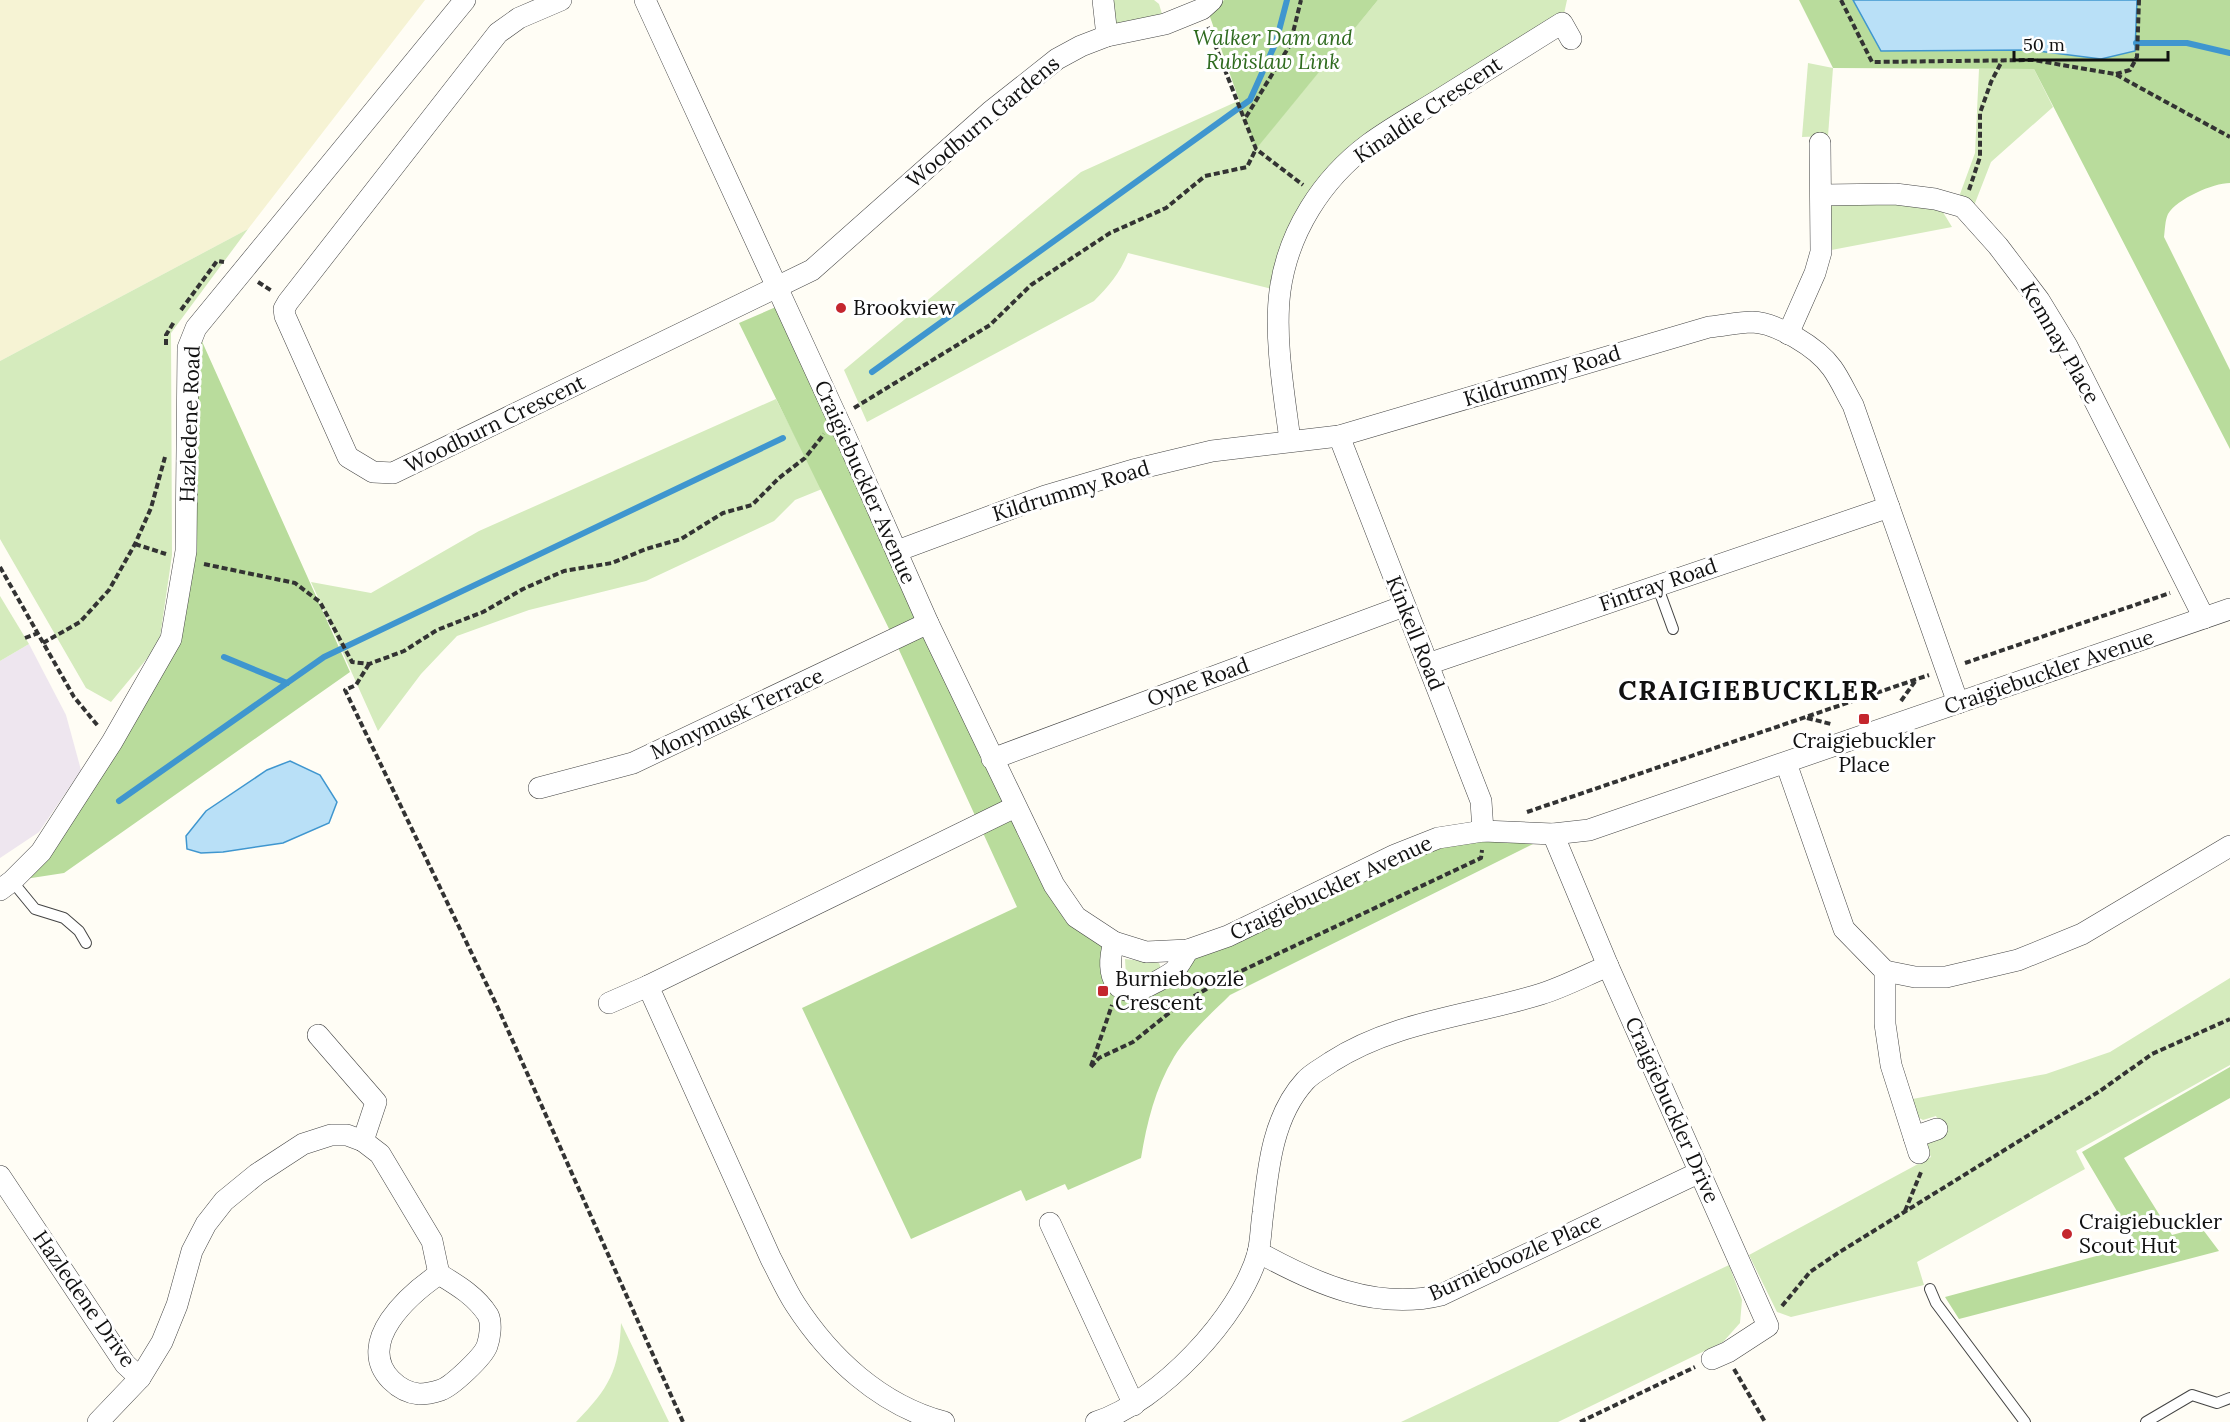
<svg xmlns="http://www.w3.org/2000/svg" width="2230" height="1422" viewBox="0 0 2230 1422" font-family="Lora,serif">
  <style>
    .industrial { fill: #eee6ef }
    .farmland { fill: #f6f3d4 }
    .green { fill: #d5ebbd }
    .forest { fill: #b9dc9c }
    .water { fill: #b9e0f7; stroke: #3f96cf; stroke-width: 1.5 }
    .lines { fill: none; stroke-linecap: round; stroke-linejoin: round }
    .stream { stroke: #3f96cf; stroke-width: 6 }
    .lane-casing { stroke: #444; stroke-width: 12 }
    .street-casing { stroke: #444; stroke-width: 22 }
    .path { stroke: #333; stroke-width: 4; stroke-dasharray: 6 3; stroke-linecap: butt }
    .lane { stroke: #fff; stroke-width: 10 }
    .street { stroke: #fff; stroke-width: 21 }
    .poi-dot { fill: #c4262e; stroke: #fff; stroke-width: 2 }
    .labels { text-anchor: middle; stroke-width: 6; stroke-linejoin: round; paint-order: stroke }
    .park-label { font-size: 21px; font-style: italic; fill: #2f6b1f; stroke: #fff }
    .street-label { font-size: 21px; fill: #111; stroke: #fff }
    .poi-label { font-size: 21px; fill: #111; stroke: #fff; text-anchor: start }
    .district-label { font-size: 27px; font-weight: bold; letter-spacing: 1.5px; fill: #111; stroke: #fff }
  </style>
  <rect width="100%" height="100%" fill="#fffdf5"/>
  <path class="industrial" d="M 29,644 L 66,715 L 81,770 L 39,832 L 0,858 L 0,661 Z"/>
  <path class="farmland" d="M 0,0 L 425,0 L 248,229 L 0,361 Z"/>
  <g class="green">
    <path d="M 1103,0 L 1154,0 L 1159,4 L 1165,24 L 1107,36 Z"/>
    <path d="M 1378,0 L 1567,0 L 1562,23 L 1369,144 L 1317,195 L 1280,291 L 1128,253 C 1120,273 1109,286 1094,301 L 867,422 L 844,370 L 1081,172 L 1238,101 L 1256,148 Z"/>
    <path d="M 1808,63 L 1833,68 L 1828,136 L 1802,137 Z"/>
    <path d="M 1979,69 L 2034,69 L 2053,107 L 1991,162 L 1970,216 L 1956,205 L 1975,153 Z"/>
    <path d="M 1822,195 L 1935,199 L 1952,227 L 1821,252 Z"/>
    <path d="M 248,229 L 171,333 L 172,555 L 159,644 L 111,702 L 86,688 L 0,539 L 0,361 Z"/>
    <path d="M 776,399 L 822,489 L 795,500 L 774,521 L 646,581 L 529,610 L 457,636 L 421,674 L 378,731 L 311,582 L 371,593 L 479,531 Z"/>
    <path d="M 0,596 L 29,644 L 0,661 Z"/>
    <path d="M 1125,959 L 1159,963 L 1161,968 L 1140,983 L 1133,981 L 1126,975 Z"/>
    <path d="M 2230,978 L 2230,1065 L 2076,1151 L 2085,1169 L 1917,1262 L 1924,1285 L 1791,1317 L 1777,1312 L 1749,1255 L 1931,1157 L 1925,1144 L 1942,1129 L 1936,1116 L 1923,1120 L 1912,1114 L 1907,1100 L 2046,1074 L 2110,1052 Z"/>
    <path d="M 1729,1265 L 1742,1300 L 1740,1323 L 1723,1342 L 1558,1422 L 1401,1422 Z"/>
    <path d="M 621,1323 L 669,1422 L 576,1422 C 609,1388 619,1371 621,1323 Z"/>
  </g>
  <g class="forest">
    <path d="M 1224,0 L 1378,0 L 1256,149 L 1209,14 Z"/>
    <path d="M 1799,0 L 2230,0 L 2230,183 C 2213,183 2177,199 2168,214 C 2165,220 2165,230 2164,237 L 2230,370 L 2230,449 L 2034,69 L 1833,68 Z"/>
    <path d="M 785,303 L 1053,885 L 1114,942 L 1127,991 L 1188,950 L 1437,838 L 1553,834 L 1230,995 C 1211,1014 1188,1034 1174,1057 C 1155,1089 1147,1122 1141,1158 L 1068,1190 L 1065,1184 L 1026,1201 L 1021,1190 L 911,1239 L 802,1008 L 1017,907 L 894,639 L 739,323 Z"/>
    <path d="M 196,328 L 350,672 L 64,873 L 12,881 L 171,639 Z"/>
    <path d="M 2230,1067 L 2230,1098 L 2124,1158 L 2172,1235 L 2201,1227 L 2219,1251 L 1959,1319 L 1945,1297 L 2137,1245 L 2082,1152 Z"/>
  </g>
  <g class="water">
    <path d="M 1853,0 L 2137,0 L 2135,51 L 2101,59 L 2030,50 L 1881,51 Z"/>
    <path d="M 290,761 L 320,775 L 337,802 L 329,823 L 283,843 L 223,852 L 201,853 L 187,849 L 186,836 L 206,811 L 267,770 Z"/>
  </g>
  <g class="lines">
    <g class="stream">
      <path d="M 2136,43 L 2187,43 L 2230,53"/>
      <path d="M 872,372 L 1250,100 L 1276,42 L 1287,0"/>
      <path d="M 224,657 L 287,683"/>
      <path d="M 119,801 L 324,657 L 783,438"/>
    </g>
    <g class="lane-casing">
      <g id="lane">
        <path d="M 1657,585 L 1673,629"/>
        <path d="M 12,881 L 35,909 L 64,918 L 79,931 L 86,943"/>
        <path d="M 1930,1289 L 1936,1303 L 2025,1422"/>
        <path d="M 2146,1422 L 2192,1395 L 2217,1403 L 2230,1398"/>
      </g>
    </g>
    <g class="street-casing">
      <g id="street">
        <path d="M 561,0 L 519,18 L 498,33 L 288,302 L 284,309 L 285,316 L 348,457 L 373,472 L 393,473 L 812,270 L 990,112 L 1057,59 L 1081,46 L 1107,36 L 1165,24 L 1202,9 L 1212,0"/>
        <path d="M 645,0 L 844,433 L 928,623 L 1054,885 L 1076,917 L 1114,942 L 1146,952 L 1188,950 L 1228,936 L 1395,855 L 1438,838 L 1483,831 L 1553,834 L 1589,830 L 2230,609"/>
        <path d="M 1103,0 L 1107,36"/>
        <path d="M 1822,195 L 1895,194 L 1935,199 L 1963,207 L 1998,246 L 2039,300 L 2067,346 L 2204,618"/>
        <path d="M 1788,334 L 1815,273 L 1821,252 L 1820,143"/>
        <path d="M 1339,436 L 1481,801 L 1483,831"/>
        <path d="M 1290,440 C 1284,394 1274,337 1280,291 C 1288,232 1322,179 1369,144 C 1392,127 1418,113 1442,98 C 1482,73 1522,48 1562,23 L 1571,39"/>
        <path d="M 897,551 L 1045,496 L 1133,470 L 1212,451 L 1339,436 L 1709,327 C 1723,326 1738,322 1752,322 C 1777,323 1817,347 1832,368 C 1840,379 1846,393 1853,405 L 1958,703"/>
        <path d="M 1428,664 L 1889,507"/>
        <path d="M 992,759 L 1404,606"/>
        <path d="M 1786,763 L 1844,929 L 1885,971 L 1885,1024 L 1891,1065 L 1919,1153"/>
        <path d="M 539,788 L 633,763 L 928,623"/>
        <path d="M 1553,834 L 1608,966 L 1768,1326 L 1728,1352 L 1712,1359"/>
        <path d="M 0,890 L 12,881 L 41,852 L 112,742 L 171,639 L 186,551 L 188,348 L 196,328 L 465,0"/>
        <path d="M 1114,942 C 1104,976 1116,1005 1154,983 C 1161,979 1170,975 1175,970 C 1180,964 1184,957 1188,950"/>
        <path d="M 1885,971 L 1915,977 L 1946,977 L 2018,960 L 2082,934 L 2230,846"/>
        <path d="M 609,1003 L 648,986"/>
        <path d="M 318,1035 L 376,1102 L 363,1141"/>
        <path d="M 1914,1137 L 1937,1129"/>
        <path d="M 0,1176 L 125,1364 L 140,1378"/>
        <path d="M 1050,1223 L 1134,1405"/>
        <path d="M 1258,1252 C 1314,1283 1376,1311 1441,1295 L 1700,1172"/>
        <path d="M 439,1274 C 457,1285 476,1296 488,1315 C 492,1323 490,1338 487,1346 C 483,1357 452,1386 441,1390 C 435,1392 425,1394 419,1394 C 408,1393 398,1387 391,1380 C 354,1342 410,1294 439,1274 Z"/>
        <path d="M 98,1422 L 140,1378 L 162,1342 L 177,1305 L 192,1251 L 206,1224 L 224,1201 L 257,1174 L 303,1144 L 331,1135 L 347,1135 L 363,1141 L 380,1154 L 432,1241 L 439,1274"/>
        <path d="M 944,1422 C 880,1405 830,1358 795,1304 C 786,1290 779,1274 771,1259 L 648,986 L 1015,807"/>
        <path d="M 1096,1422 C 1159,1402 1240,1317 1258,1253 C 1261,1240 1261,1226 1263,1213 C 1268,1167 1273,1116 1305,1081 C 1312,1073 1323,1068 1331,1062 C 1395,1021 1470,1016 1541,994 C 1564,987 1586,975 1608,966"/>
      </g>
    </g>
    <g class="path">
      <path d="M 1841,0 L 1872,62 L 2033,60 L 2115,74 L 2230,137"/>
      <path d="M 1208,27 L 1256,149 L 1303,185"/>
      <path d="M 2116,74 L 2130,70 L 2137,57 L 2139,0"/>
      <path d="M 1246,117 L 1290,45 L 1301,0"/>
      <path d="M 1969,190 L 1980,157 L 1980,113 L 1991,82 L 2002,61"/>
      <path d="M 258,282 L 272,291"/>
      <path d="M 181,310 L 217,261 L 224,262"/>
      <path d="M 166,345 L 166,335 L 174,322"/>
      <path d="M 854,408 L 990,325 L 1031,285 L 1110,233 L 1166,208 L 1205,176 L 1247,167 L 1256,149"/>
      <path d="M 135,544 L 166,554"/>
      <path d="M 204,564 L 295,583 L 320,602 L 352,662 L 369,664 L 404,651 L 437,630 L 483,612 L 523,589 L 564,571 L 612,563 L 646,549 L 681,539 L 723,513 L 752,505 L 779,478 L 805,458 L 824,434"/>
      <path d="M 0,567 L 74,697 L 98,726"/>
      <path d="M 25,638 L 38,633"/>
      <path d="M 43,643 L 80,622 L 109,590 L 135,544 L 151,508 L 165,457"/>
      <path d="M 1965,663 L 2170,593"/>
      <path d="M 369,664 L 356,685 L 345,690 L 498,1008 L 683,1422"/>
      <path d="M 1901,701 L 1916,680"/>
      <path d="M 1807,718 L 1831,724"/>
      <path d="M 1527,812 L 1929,675"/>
      <path d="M 1091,1066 L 1112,1005"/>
      <path d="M 1091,1067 L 1099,1058 L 1133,1042 L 1179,1005 L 1220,981 L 1481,858 L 1482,850"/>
      <path d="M 1905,1211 L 1921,1172"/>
      <path d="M 1782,1306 L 1810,1272 L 1838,1253 L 2100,1091 L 2152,1054 L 2230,1019"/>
      <path d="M 1734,1369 L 1765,1422"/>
      <path d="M 1580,1422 L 1695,1367"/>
    </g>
    <use href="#lane" class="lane"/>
    <use href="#street" class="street"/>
  </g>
  <g class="poi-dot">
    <circle cx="841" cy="308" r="6"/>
    <rect x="1858" y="713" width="12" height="12" rx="3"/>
    <rect x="1097" y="985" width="12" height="12" rx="3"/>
    <circle cx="2067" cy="1234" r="6"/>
  </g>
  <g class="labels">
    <g class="park-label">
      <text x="1273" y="45">Walker Dam and<tspan x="1273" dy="24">Rubislaw Link</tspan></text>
    </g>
    <g class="street-label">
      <text transform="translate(1428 110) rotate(-34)" y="7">Kinaldie Crescent</text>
      <text transform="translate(983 122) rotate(-40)" y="7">Woodburn Gardens</text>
      <text transform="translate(2060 343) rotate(60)" y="7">Kemnay Place</text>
      <text transform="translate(1542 376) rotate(-17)" y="7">Kildrummy Road</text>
      <text transform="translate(190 424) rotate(-88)" y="7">Hazledene Road</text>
      <text transform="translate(495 424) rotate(-26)" y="7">Woodburn Crescent</text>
      <text transform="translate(865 482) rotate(66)" y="7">Craigiebuckler Avenue</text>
      <text transform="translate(1071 491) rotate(-17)" y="7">Kildrummy Road</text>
      <text transform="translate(1658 585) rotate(-19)" y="7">Fintray Road</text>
      <text transform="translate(1415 633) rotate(68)" y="7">Kinkell Road</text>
      <text transform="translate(2049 672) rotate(-19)" y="7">Craigiebuckler Avenue</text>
      <text transform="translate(1198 682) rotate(-20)" y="7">Oyne Road</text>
      <text transform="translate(737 714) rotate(-25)" y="7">Monymusk Terrace</text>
      <text transform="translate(1331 888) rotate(-25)" y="7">Craigiebuckler Avenue</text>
      <text transform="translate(1672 1110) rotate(66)" y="7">Craigiebuckler Drive</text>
      <text transform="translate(1515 1257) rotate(-24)" y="7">Burnieboozle Place</text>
      <text transform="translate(84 1299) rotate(55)" y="7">Hazledene Drive</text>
    </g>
    <g class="poi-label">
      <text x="853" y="315">Brookview</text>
      <text x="1864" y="748" text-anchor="middle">Craigiebuckler<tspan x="1864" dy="24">Place</tspan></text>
      <text x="1115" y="986">Burnieboozle<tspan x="1115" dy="24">Crescent</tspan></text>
      <text x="2079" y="1229">Craigiebuckler<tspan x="2079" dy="24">Scout Hut</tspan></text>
    </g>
    <g class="district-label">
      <text x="1749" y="700">CRAIGIEBUCKLER</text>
    </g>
  </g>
  <path d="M2014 51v9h154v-9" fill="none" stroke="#111111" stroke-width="3"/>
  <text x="2023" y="51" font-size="18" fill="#111111" stroke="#ffffff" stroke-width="4.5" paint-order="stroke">50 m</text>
</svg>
